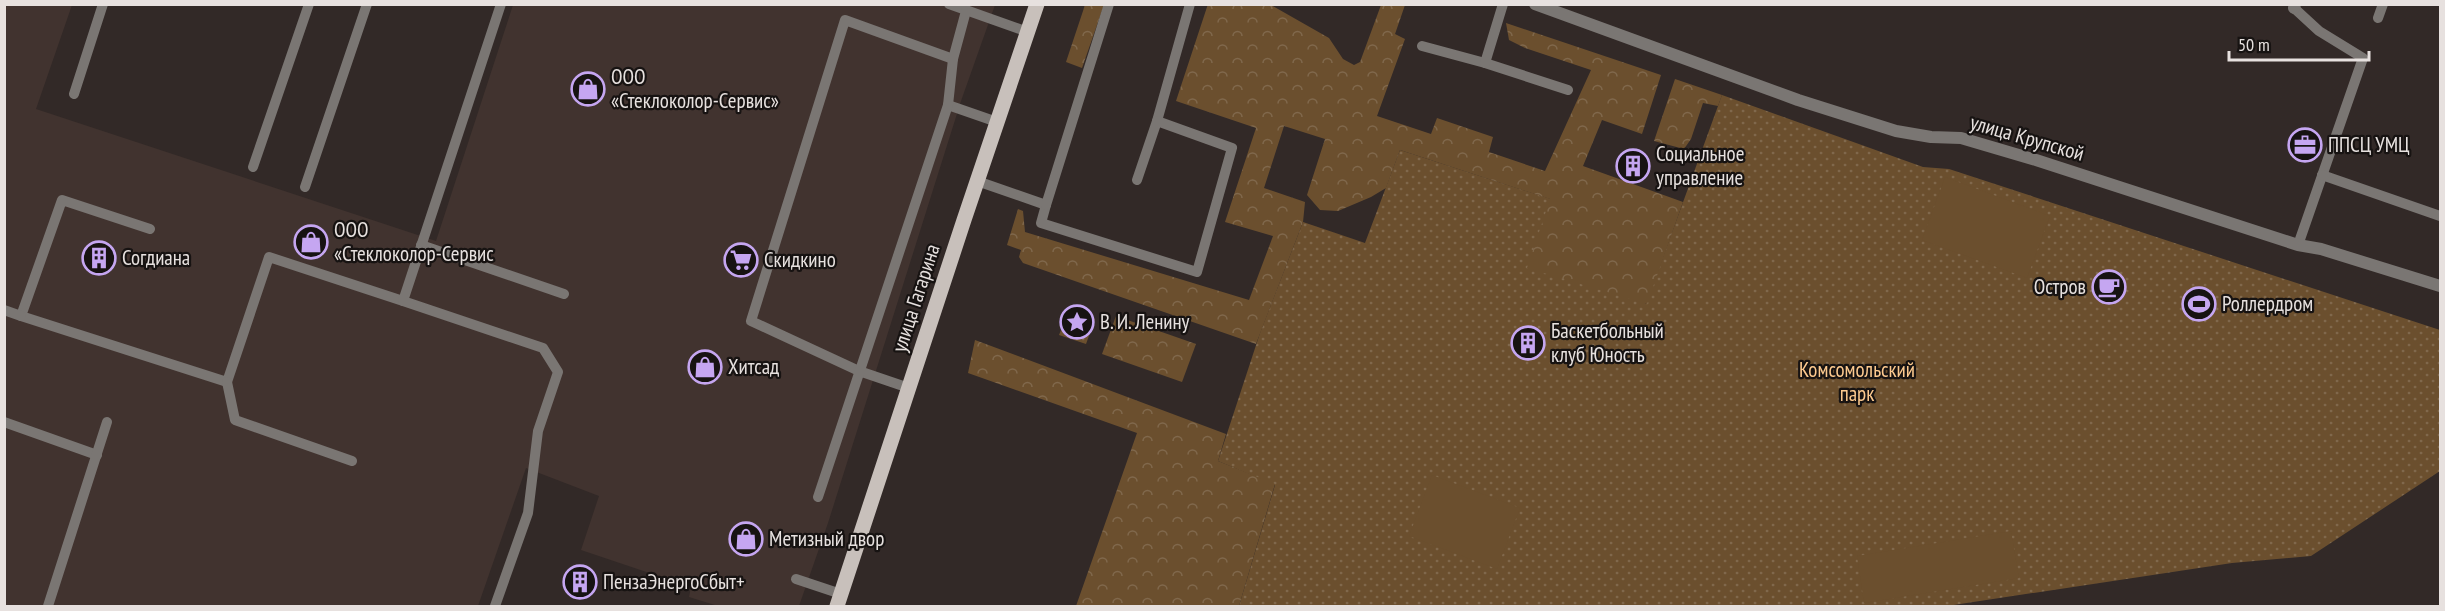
<svg xmlns="http://www.w3.org/2000/svg" width="2445" height="611" viewBox="0 0 2445 611" font-family="'PT Sans Narrow',sans-serif">
  <style>
    .built { fill: #41332f }
    .grass { fill: url(#grass-dots) }
    .forest { fill: url(#forest-crowns) }
    .pitch { fill: #6b4f2e }
    .lines { fill: none; stroke-linecap: round; stroke-linejoin: round }
    .lane { stroke: #7a7673; stroke-width: 10 }
    .street { stroke: #7a7673; stroke-width: 12 }
    .primary { stroke: #c8c0bb; stroke-width: 15 }
    .labels { text-anchor: middle; stroke-width: 4.5; stroke-linejoin: round; paint-order: stroke }
    .poi-label { font-size: 21px; fill: #e7e1df; stroke: #171312; text-anchor: start }
    .street-label { font-size: 21px; fill: #e7e1df; stroke: #171312 }
    .park-label { font-size: 21px; fill: #fdca8f; stroke: #171312 }
  </style>
  <defs>
    <pattern id="grass-dots" width="8" height="8" patternUnits="userSpaceOnUse" patternTransform="scale(1.5)"><rect width="8" height="8" fill="#6b4f2e"/><path d="M2 2h.1M6 6h.1" fill="none" stroke="#80684c" stroke-width="1.8" stroke-linecap="round"/></pattern>
    <pattern id="forest-crowns" width="20" height="18" patternUnits="userSpaceOnUse" patternTransform="scale(1.5)"><rect width="20" height="18" fill="#6b4f2e"/><path d="M2 6a3 3 0 1 1 6 0M12 15a3 3 0 1 1 6 0" fill="none" stroke="#80684c"/></pattern>
  </defs>
  <rect width="100%" height="100%" fill="#322927"/>
  <path class="built" d="M 4,5 L 72,5 L 36,109 L 436,241 L 513,5 L 995,5 L 961,101 L 828,523 L 799,606 L 718,606 L 689,597 L 691,587 L 581,550 L 599,496 L 526,468 L 478,606 L 5,606 Z"/>
  <g class="grass">
    <path d="M 1722,95 L 1923,167 L 1949,169 L 2440,330 L 2440,471 L 2311,556 L 2232,563 L 1947,606 L 1239,606 L 1275,485 L 1218,461 L 1260,333 L 1303,222 L 1365,243 L 1400,150 L 1551,199 L 1646,304 Z"/>
    <path d="M 1069,310 L 1095,319 L 1086,344 L 1059,335 Z"/>
  </g>
  <g class="forest">
    <path d="M 1208,4 L 1271,5 L 1329,38 L 1343,59 L 1354,65 L 1360,62 L 1381,5 L 1405,5 L 1395,34 L 1405,39 L 1377,116 L 1431,134 L 1437,118 L 1493,137 L 1489,152 L 1545,171 L 1591,70 L 1525,48 L 1509,40 L 1506,23 L 1661,75 L 1642,134 L 1602,120 L 1583,166 L 1683,202 L 1647,304 L 1527,268 L 1550,199 L 1400,150 L 1386,188 L 1371,197 L 1338,211 L 1320,210 L 1307,195 L 1325,139 L 1284,126 L 1264,188 L 1305,202 L 1303,222 L 1256,344 L 1023,263 L 1019,257 L 1021,250 L 1007,245 L 1018,209 L 1023,211 L 1025,232 L 1249,300 L 1273,236 L 1225,222 L 1256,128 L 1176,101 Z"/>
    <path d="M 1085,5 L 1104,5 L 1082,68 L 1066,62 Z"/>
    <path d="M 1675,79 L 1722,95 L 1718,106 L 1703,103 L 1691,139 L 1684,149 L 1654,141 Z"/>
    <path d="M 1116,316 L 1196,344 L 1182,382 L 1102,354 Z"/>
    <path d="M 975,340 L 1226,434 L 1218,461 L 1275,484 L 1239,606 L 1076,606 L 1137,433 L 968,373 Z"/>
  </g>
  <g class="pitch">
    <path d="M 1945,177 L 2050,216 L 2027,278 L 1922,240 Z"/>
    <path d="M 1432,475 L 1520,508 L 1497,569 L 1409,536 Z"/>
    <path d="M 2011,531 L 2019,578 L 1864,603 L 1857,556 Z"/>
  </g>
  <g class="lines">
    <g class="lane">
      <path d="M 949,4 L 1028,32"/>
      <path d="M 2294,8 L 2319,31 L 2363,58 L 2298,245"/>
      <path d="M 2378,18 L 2383,4"/>
      <path d="M 1422,46 L 1485,63 L 1568,90"/>
      <path d="M 1485,63 L 1503,4"/>
      <path d="M 74,94 L 103,4"/>
      <path d="M 948,105 L 997,122"/>
      <path d="M 1157,121 L 1190,4"/>
      <path d="M 253,167 L 309,4"/>
      <path d="M 2322,175 L 2440,216"/>
      <path d="M 977,181 L 1046,205 L 1041,223 L 1197,272 L 1232,148 L 1157,121 L 1137,180"/>
      <path d="M 305,187 L 367,4"/>
      <path d="M 1046,205 L 1109,4"/>
      <path d="M 150,229 L 62,200 L 21,316 L 227,382 L 269,257 L 403,301"/>
      <path d="M 421,245 L 564,294"/>
      <path d="M 4,310 L 21,316"/>
      <path d="M 227,382 L 235,420 L 352,461"/>
      <path d="M 909,388 L 859,371 L 751,321 L 845,20 L 953,59"/>
      <path d="M 4,422 L 97,455"/>
      <path d="M 818,497 L 948,105 L 953,59 L 966,11"/>
      <path d="M 796,579 L 841,594"/>
      <path d="M 48,606 L 107,422"/>
      <path d="M 495,606 L 528,513 L 538,431 L 558,372 L 543,348 L 403,301 L 501,4"/>
    </g>
    <g class="street">
      <path d="M 1535,4 L 1798,100 L 1896,131 L 1931,137 L 1961,138 L 2036,160 L 2298,245 L 2321,249 L 2440,286"/>
      <path d="M 2294,8 L 2295,4"/>
    </g>
    <path class="primary" d="M 837,606 L 964,220 L 1037,4"/>
  </g>
  <defs>
    <g id="shop-ring" transform="scale(1.725)"><circle r="9.5" fill="#171312" stroke="#c5a6f1" stroke-width="1.5"/><path d="M-5-2.5h2.3a2.7 3.5 0 0 1 5.4 0H5L5.5 6h-11ZM-1.5-2.5h3a1.5 2.3 0 0 0-3 0Z" fill="#c5a6f1"/></g>
    <g id="office-ring" transform="scale(1.725)"><circle r="9.5" fill="#171312" stroke="#c5a6f1" stroke-width="1.5"/><path d="M-6-3h4V-5.5h4V-3h4V5H-6ZM-1-4.5V-3h2v-1.5ZM-6 0V1H6V0Z" fill="#c5a6f1"/></g>
    <g id="building-ring" transform="scale(1.725)"><circle r="9.5" fill="#171312" stroke="#c5a6f1" stroke-width="1.5"/><path d="M-4-6H4V6H1V3H-1V6H-4ZM-2.5-4.3h1.7v1.8h-1.7ZM.8-4.3h1.7v1.8H.8ZM-2.5-1h1.7V.8h-1.7ZM.8-1h1.7V.8H.8Z" fill="#c5a6f1"/></g>
    <g id="supermarket-ring" transform="scale(1.725)"><circle r="9.5" fill="#171312" stroke="#c5a6f1" stroke-width="1.5"/><path d="M-6-5.5h2.5l.6 2H6L4.5 2H-2.5L-4.4-4H-6ZM-1.5 3.2a1.3 1.3 0 1 0 .1 0ZM3 3.2a1.3 1.3 0 1 0 .1 0Z" fill="#c5a6f1"/></g>
    <g id="cafe-ring" transform="scale(1.725)"><circle r="9.5" fill="#171312" stroke="#c5a6f1" stroke-width="1.5"/><path d="M-5.5-4.5H6V0H3Q3 3.5 0 3.5H-2.5Q-5.5 3.5-5.5 0ZM3-3.2v2h1.7v-2ZM-6 4.5H4V6H-6Z" fill="#c5a6f1"/></g>
    <g id="stadium-ring" transform="scale(1.725)"><circle r="9.5" fill="#171312" stroke="#c5a6f1" stroke-width="1.5"/><path d="M0-5a6.5 5 0 1 0 0 10a6.5 5 0 1 0 0-10ZM-3.5-1.8h7v3.6h-7Z" fill="#c5a6f1"/></g>
    <g id="sight-ring" transform="scale(1.725)"><circle r="9.5" fill="#171312" stroke="#c5a6f1" stroke-width="1.5"/><path d="M0-6L1.8-2.2L6-1.7L2.9 1.2L3.7 5.4L0 3.3L-3.7 5.4L-2.9 1.2L-6-1.7L-1.8-2.2Z" fill="#c5a6f1"/></g>
  </defs>
  <g fill-rule="evenodd">
    <use href="#shop-ring" x="588" y="89"/>
    <use href="#office-ring" x="2305" y="145"/>
    <use href="#building-ring" x="1633" y="166"/>
    <use href="#shop-ring" x="311" y="242"/>
    <use href="#building-ring" x="99" y="258"/>
    <use href="#supermarket-ring" x="741" y="260"/>
    <use href="#cafe-ring" x="2109" y="287"/>
    <use href="#stadium-ring" x="2199" y="304"/>
    <use href="#sight-ring" x="1077" y="322"/>
    <use href="#building-ring" x="1528" y="343"/>
    <use href="#shop-ring" x="705" y="367"/>
    <use href="#shop-ring" x="746" y="539"/>
    <use href="#building-ring" x="580" y="582"/>
  </g>
  <g class="labels">
    <g class="poi-label">
      <text x="611" y="84">ООО<tspan x="611" dy="24">«Стеклоколор-Сервис»</tspan></text>
      <text x="2328" y="152">ППСЦ УМЦ</text>
      <text x="1656" y="161">Социальное<tspan x="1656" dy="24">управление</tspan></text>
      <text x="334" y="237">ООО<tspan x="334" dy="24">«Стеклоколор-Сервис</tspan></text>
      <text x="122" y="265">Согдиана</text>
      <text x="764" y="267">Скидкино</text>
      <text x="2086" y="294" text-anchor="end">Остров</text>
      <text x="2222" y="311">Роллердром</text>
      <text x="1100" y="329">В. И. Ленину</text>
      <text x="1551" y="338">Баскетбольный<tspan x="1551" dy="24">клуб Юность</tspan></text>
      <text x="728" y="374">Хитсад</text>
      <text x="769" y="546">Метизный двор</text>
      <text x="603" y="589">ПензаЭнергоСбыт+</text>
    </g>
    <g class="street-label">
      <text transform="translate(2027 138) rotate(16)" y="7">улица Крупской</text>
      <text transform="translate(916 298) rotate(-72)" y="7">улица Гагарина</text>
    </g>
    <g class="park-label">
      <text x="1857" y="377">Комсомольский<tspan x="1857" dy="24">парк</tspan></text>
    </g>
  </g>
  <rect width="2445" height="611" fill="none" stroke="#e7e1df" stroke-width="12"/>
  <path d="M2229 51v9h140v-9" fill="none" stroke="#e7e1df" stroke-width="3"/>
  <text x="2238" y="51" font-size="18" fill="#e7e1df" stroke="#171312" stroke-width="4.5" paint-order="stroke">50 m</text>
</svg>
